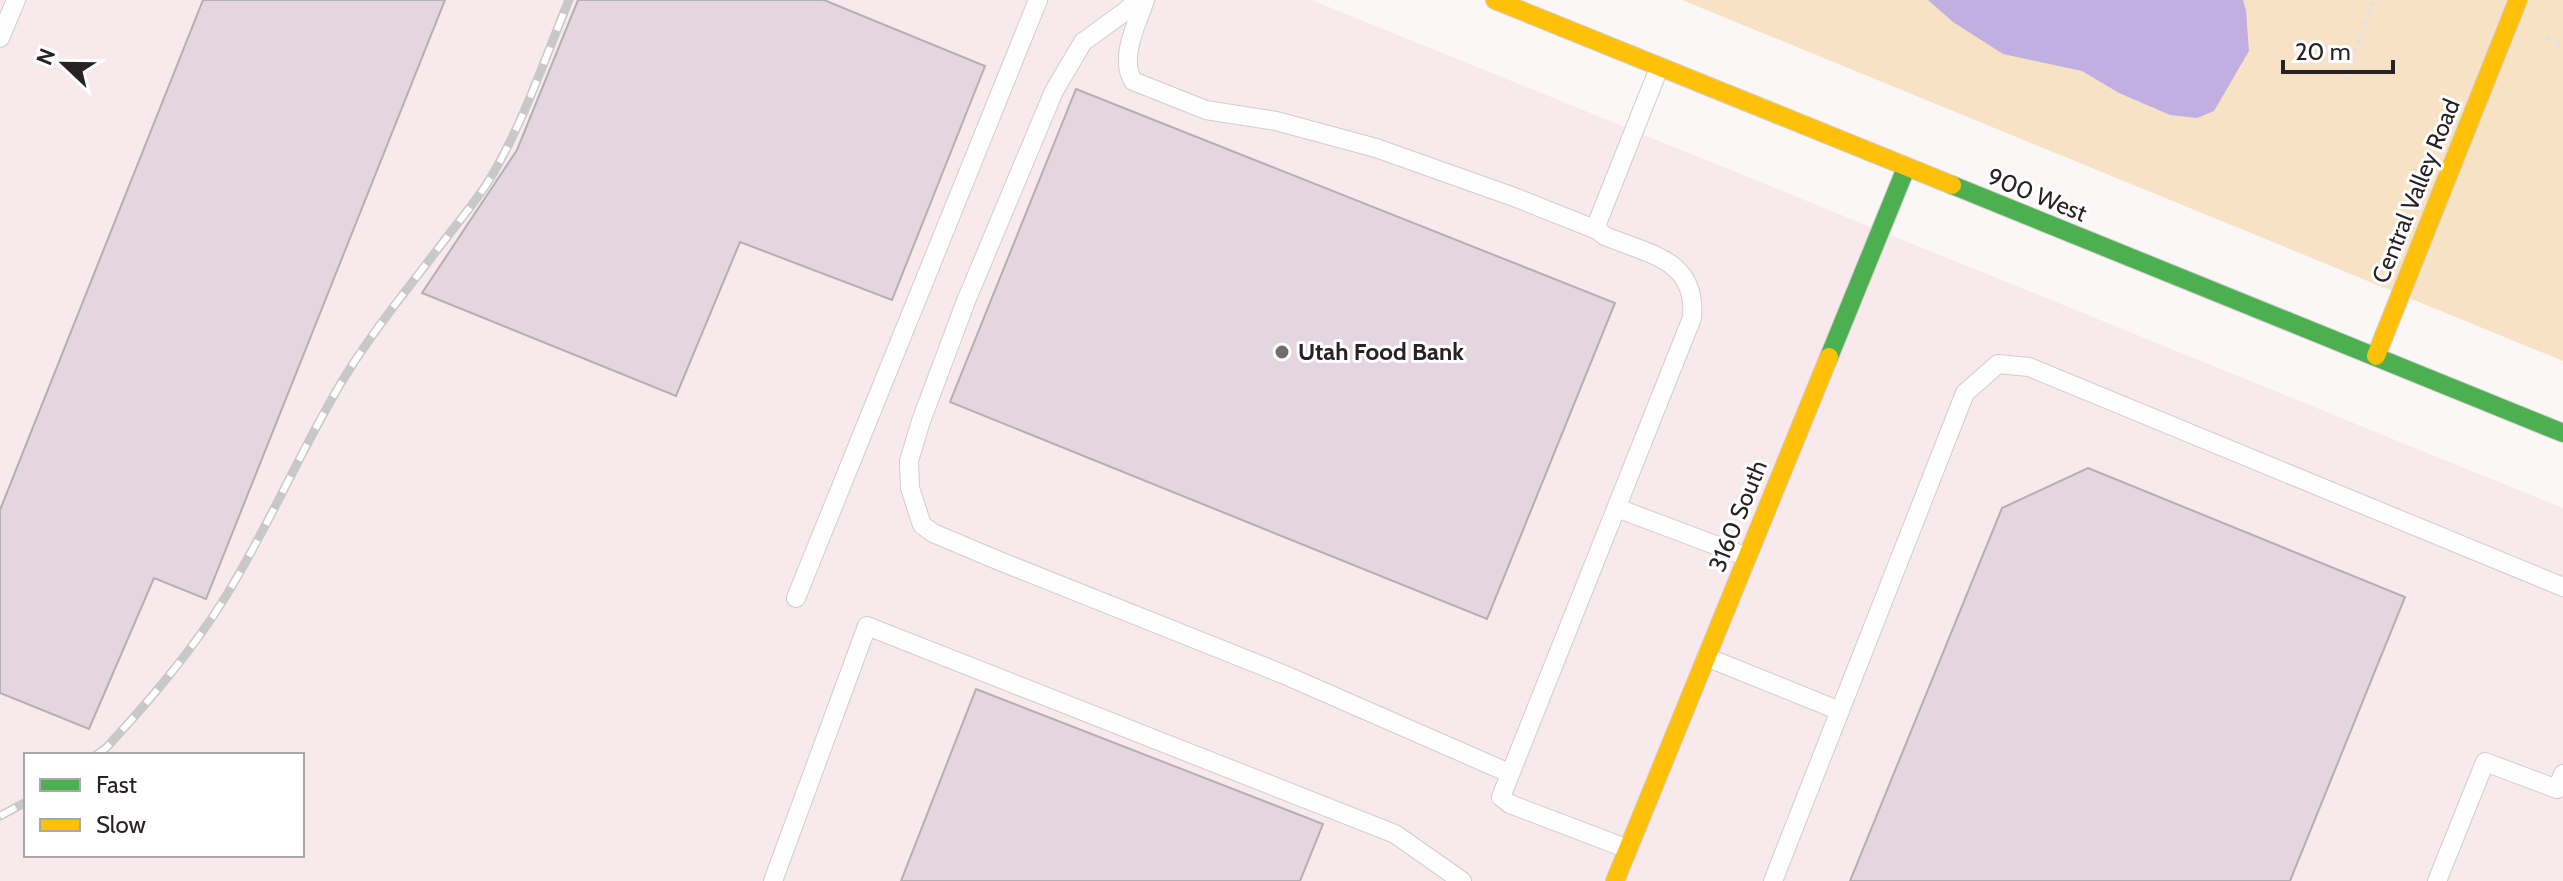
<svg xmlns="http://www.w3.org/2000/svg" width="2563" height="881" viewBox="0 0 2563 881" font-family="Cabin,sans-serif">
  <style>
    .built { fill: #f8eaec; fill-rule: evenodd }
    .green { fill: #f7e2c6 }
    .water { fill: #c2afe1 }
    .building { fill: #e4d5df; stroke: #b3b0b1; stroke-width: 2 }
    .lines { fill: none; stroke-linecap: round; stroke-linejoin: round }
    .lane-casing { stroke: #d1cdcd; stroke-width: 20 }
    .fast-casing { stroke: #d1cdcd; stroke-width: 20 }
    .slow-casing { stroke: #d1cdcd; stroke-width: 20 }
    .path { stroke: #e3e2e2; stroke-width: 5; stroke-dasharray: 4 6; stroke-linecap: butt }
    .lane { stroke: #fffefe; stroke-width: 18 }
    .fast { stroke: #4caf50; stroke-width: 18 }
    .slow { stroke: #ffc107; stroke-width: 18 }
    .rail-casing { stroke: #c9c8c8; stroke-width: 9 }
    .rail { stroke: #fff; stroke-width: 6; stroke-dasharray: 18; stroke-linecap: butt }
    .poi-dot { fill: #726d6d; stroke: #fff; stroke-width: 3 }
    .labels { text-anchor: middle; stroke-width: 6; stroke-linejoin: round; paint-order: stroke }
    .street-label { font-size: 24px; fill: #272223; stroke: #fff }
    .poi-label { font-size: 24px; font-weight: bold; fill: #272223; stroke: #fff; text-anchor: start }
  </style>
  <rect width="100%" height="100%" fill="#fcf7f7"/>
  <path class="built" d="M 0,0 L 1312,0 L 2563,508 L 2563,881 L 0,881 ZM 26,755 L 302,755 L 302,855 L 26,855 Z"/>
  <path class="green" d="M 1682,0 L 2563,0 L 2563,361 Z"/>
  <path class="water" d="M 1928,0 L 2243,0 L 2246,10 L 2249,51 L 2214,111 L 2197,118 L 2170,115 L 2119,93 L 2082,71 L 2003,54 L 1953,22 Z"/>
  <g class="building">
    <path d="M 203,0 L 445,0 L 206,599 L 154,578 L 89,729 L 0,693 L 0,510 Z"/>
    <path d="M 578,0 L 824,0 L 985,66 L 892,300 L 740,242 L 676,396 L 422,293 L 517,150 Z"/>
    <path d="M 1076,89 L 1615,303 L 1487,619 L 950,402 Z"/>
    <path d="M 2088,468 L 2405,597 L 2290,881 L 1850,881 L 2002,508 Z"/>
    <path d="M 976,689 L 1323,824 L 1300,881 L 901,881 Z"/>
  </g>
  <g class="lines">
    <g class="lane-casing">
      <g id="lane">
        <path d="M 1137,0 L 1127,10 L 1083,42 L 1054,91 L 966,301 L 921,421 L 909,461 L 910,488 L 922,525 L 933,533 L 997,560 L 1285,675 L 1509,773"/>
        <path d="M 1145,0 C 1137,24 1119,57 1133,81 L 1206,110 L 1276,121 L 1376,148 L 1514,197 L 1597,230"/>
        <path d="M 0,38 L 16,0"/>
        <path d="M 1617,508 L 1747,557"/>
        <path d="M 796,598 L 1038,0"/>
        <path d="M 1706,657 L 1840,711"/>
        <path d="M 1628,849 L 1510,804 L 1501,797 L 1692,318 C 1697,259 1650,255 1605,236 L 1597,230 L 1598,221 L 1659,68"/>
        <path d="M 773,881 L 867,626 L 1395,834 L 1462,881"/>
        <path d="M 1773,881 L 1965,393 L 1998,364 L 2029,367 L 2563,587"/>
        <path d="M 2437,881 L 2485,762 L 2557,789 L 2563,774"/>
      </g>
    </g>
    <g class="fast-casing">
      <g id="fast">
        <path d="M 1952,185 L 2563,433"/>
        <path d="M 1829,357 L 1906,168"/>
      </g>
    </g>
    <g class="slow-casing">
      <g id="slow">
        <path d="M 1495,0 L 1952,185"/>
        <path d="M 2376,356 L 2518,0"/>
        <path d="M 1615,881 L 1829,357"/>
      </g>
    </g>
    <g class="path">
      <path d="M 2547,38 L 2563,45"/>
      <path d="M 2345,81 L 2373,0"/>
    </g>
    <use href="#lane" class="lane"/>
    <use href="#fast" class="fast"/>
    <use href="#slow" class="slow"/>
    <g class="rail-casing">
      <g id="rail">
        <path d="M 96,755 L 106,748 C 150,700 192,651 226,596 C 268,527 300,452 341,383 C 371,333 409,287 444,241 C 461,218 480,197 494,172 C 525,118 545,58 569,0"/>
        <path d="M 0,816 L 26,802"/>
      </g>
    </g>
    <use href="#rail" class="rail"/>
  </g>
  <circle class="poi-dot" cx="1282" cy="352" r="8"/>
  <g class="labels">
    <g class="street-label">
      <text transform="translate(2416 191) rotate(-68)" y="8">Central Valley Road</text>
      <text transform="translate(2037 195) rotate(22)" y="8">900 West</text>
      <text transform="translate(1738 516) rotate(-68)" y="8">3160 South</text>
    </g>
    <g class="poi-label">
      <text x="1298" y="360">Utah Food Bank</text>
    </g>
  </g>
  <rect x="24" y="753" width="280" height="104" fill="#ffffff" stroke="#a9a7a7" stroke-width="2"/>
  <rect x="40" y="779" width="40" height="12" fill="#4caf50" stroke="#a9a7a7" stroke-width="2"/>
  <text x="96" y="793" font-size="24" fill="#272223">Fast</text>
  <rect x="40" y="819" width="40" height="12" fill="#ffc107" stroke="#a9a7a7" stroke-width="2"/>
  <text x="96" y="833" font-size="24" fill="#272223">Slow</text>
  <g transform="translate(64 64) rotate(292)" stroke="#ffffff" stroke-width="6" paint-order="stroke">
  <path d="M0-6L14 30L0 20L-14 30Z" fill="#272223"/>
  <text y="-12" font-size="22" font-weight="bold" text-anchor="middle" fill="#272223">N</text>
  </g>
  <path d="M2283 60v12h110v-12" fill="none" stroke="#272223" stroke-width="4"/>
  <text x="2295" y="60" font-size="24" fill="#272223" stroke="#ffffff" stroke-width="6" paint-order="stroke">20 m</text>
</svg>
